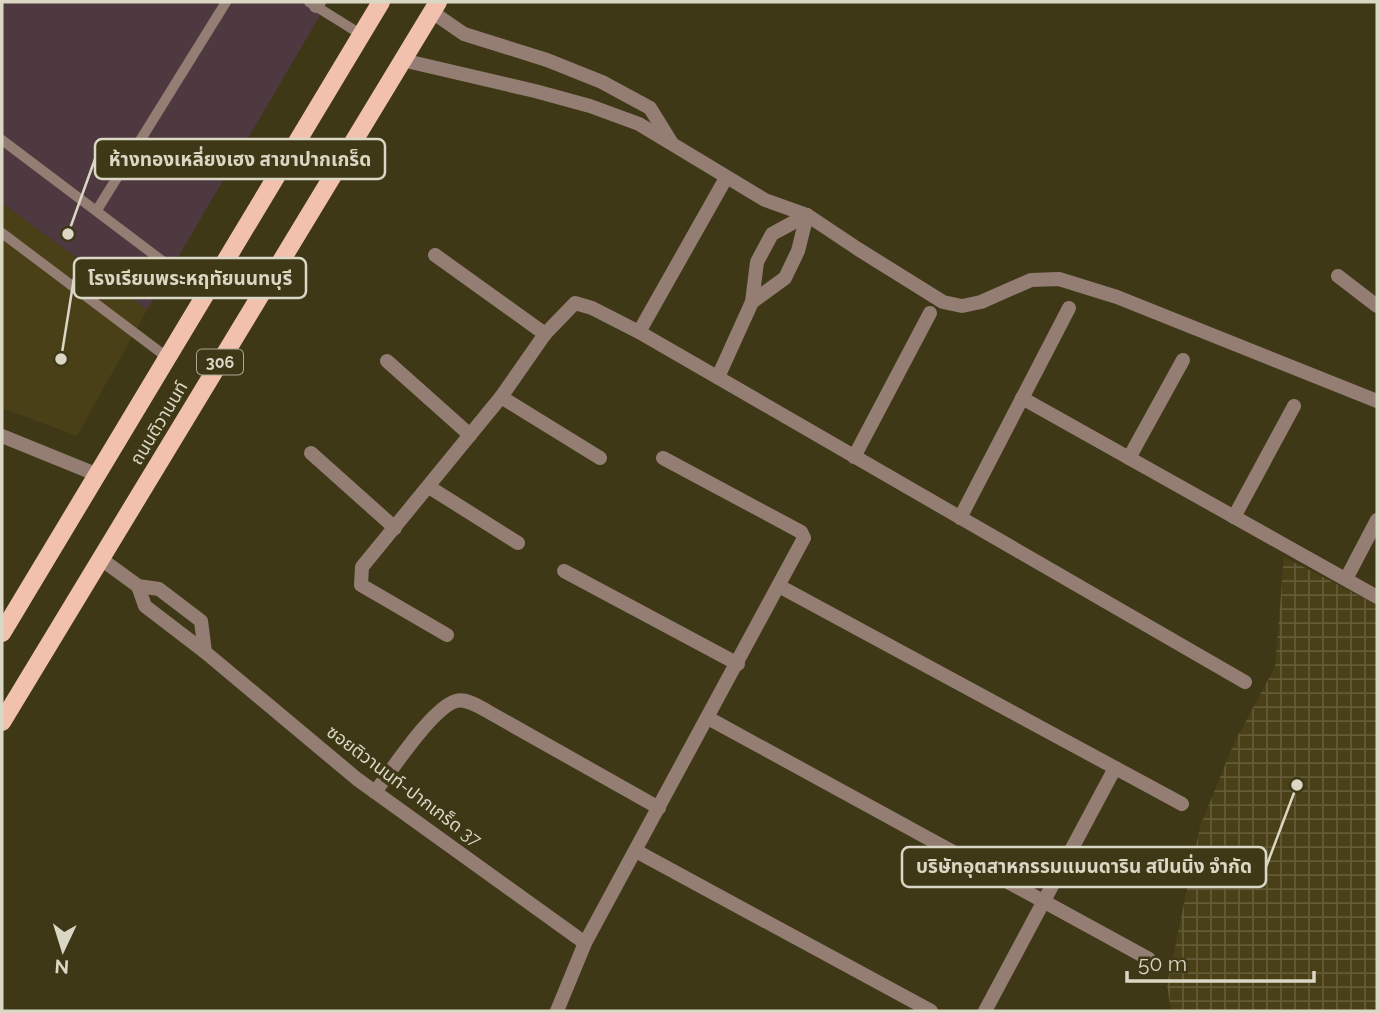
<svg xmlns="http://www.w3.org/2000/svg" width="1379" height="1013" viewBox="0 0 1379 1013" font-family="Raleway,'Noto Sans Thai',sans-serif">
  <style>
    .commercial { fill: #4d393f }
    .industrial { fill: url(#industrial-grid) }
    .built { fill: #494017 }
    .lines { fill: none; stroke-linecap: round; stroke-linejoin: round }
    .service { stroke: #947d73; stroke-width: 10 }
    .minor { stroke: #947d73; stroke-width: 14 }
    .primary { stroke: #f1c1ae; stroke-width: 18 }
    .labels { text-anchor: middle; stroke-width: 7; stroke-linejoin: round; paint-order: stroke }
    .shield { fill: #3e3817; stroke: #aca791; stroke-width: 2 }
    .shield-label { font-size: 16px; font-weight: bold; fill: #dbd7c5 }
    .street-label { font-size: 18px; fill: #dbd7c5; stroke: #3e3817 }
    .leader { fill: none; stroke: #dbd7c5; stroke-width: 2.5 }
    .callout-dot { fill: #dbd7c5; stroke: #3e3817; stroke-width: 2.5 }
    .callout { fill: #3e3817; stroke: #dbd7c5; stroke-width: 2.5 }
    .callout-label { font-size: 19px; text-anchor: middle; font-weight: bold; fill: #dbd7c5 }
  </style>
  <defs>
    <pattern id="industrial-grid" width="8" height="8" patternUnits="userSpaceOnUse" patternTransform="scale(1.75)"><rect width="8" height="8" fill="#494017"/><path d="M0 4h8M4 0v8" fill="none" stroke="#635b37"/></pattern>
  </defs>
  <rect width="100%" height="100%" fill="#3e3817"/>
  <path class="commercial" d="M 2,2 L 328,2 L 147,310 L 2,203 Z"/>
  <path class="industrial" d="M 1284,557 L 1377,605 L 1377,1011 L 1171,1011 L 1167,985 L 1200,827 L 1234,743 L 1275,667 Z"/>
  <path class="built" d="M 2,203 L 147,310 L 77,436 L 2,408 Z"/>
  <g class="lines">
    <g class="service">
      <path d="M 309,2 L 362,35"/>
      <path d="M 2,140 L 185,278 L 208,291"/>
      <path d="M 97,210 L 226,2"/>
      <path d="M 2,233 L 168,358"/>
    </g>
    <g class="minor">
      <path d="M 316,6 L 319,2"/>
      <path d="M 432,12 L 464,34 L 547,60 L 602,82 L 650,108 L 671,142"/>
      <path d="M 402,60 L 535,91 L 590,106 L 639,124 L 765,200 L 807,215 L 858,249 L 943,302 L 962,306 L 981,302 L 1031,280 L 1059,279 L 1117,297 L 1377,401"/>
      <path d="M 435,255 L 545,334"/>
      <path d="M 1338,276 L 1377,306"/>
      <path d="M 752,302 L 785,278 L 798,251 L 807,215"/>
      <path d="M 639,332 L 726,178"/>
      <path d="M 387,361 L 470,435"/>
      <path d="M 718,377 L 752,302 L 757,262 L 772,234 L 807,215"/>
      <path d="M 501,397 L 600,458"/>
      <path d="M 1022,398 L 1377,597"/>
      <path d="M 2,436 L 98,475"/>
      <path d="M 311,453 L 395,528"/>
      <path d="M 854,457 L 930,313"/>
      <path d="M 1129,458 L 1183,360"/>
      <path d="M 429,487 L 518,543"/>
      <path d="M 1234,517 L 1294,406"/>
      <path d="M 960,518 L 1069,308"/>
      <path d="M 101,559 L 138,586 L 159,589 L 201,621 L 205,652"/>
      <path d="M 564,571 L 738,664"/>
      <path d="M 1346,579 L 1377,520"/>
      <path d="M 138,586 L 145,606 L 205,652 L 357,779 L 585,943"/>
      <path d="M 779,586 L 1182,804"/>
      <path d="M 447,635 L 361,585 L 362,567 L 501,397 L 545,334 L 575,303 L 592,308 L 639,332 L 1245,682"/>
      <path d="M 708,718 L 1149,959"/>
      <path d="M 375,792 C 392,770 432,708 456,701 C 466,698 478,706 487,711 L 659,808"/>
      <path d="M 636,851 L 931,1011"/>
      <path d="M 557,1011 L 585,943 L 804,538 L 801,532 L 663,458"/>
      <path d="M 985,1011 L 1115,768"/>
    </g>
    <g class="primary">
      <path d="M 2,633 L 381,2"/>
      <path d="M 2,722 L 438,2"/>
    </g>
  </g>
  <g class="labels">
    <rect class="shield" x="197" y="349.5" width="46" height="25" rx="5"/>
    <g class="shield-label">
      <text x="220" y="368">306</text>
    </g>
    <g class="street-label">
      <text transform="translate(159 423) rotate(-59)" y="6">ถนนติวานนท์</text>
      <text transform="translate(404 786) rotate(37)" y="6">ซอยติวานนท์-ปากเกร็ด 37</text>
    </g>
  </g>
  <path class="leader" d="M68 234L95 159M61 359L74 278M1297 785L1266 867"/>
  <g class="callout-dot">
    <circle cx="68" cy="234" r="7"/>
    <circle cx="61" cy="359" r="7"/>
    <circle cx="1297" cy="785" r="7"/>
  </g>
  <g class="callout">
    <rect x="95" y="139" width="290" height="40" rx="7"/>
    <rect x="74" y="258" width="232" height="40" rx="7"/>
    <rect x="902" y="847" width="364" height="40" rx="7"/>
  </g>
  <g class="callout-label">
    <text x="240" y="166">ห้างทองเหลี่ยงเฮง สาขาปากเกร็ด</text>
    <text x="190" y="285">โรงเรียนพระหฤทัยนนทบุรี</text>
    <text x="1084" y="873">บริษัทอุตสาหกรรมแมนดาริน สปินนิ่ง จำกัด</text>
  </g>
  <rect width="1379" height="1013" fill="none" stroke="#dbd7c5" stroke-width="7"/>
  <g transform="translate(63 950) rotate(184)" stroke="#3e3817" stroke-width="5" paint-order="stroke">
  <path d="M0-5L12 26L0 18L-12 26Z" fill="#dbd7c5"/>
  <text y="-10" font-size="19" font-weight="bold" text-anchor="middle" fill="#dbd7c5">N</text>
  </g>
  <path d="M1127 971v10h187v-10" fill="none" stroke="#dbd7c5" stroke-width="3.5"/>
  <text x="1138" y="971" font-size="21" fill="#dbd7c5" stroke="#3e3817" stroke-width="5" paint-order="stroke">50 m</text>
</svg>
